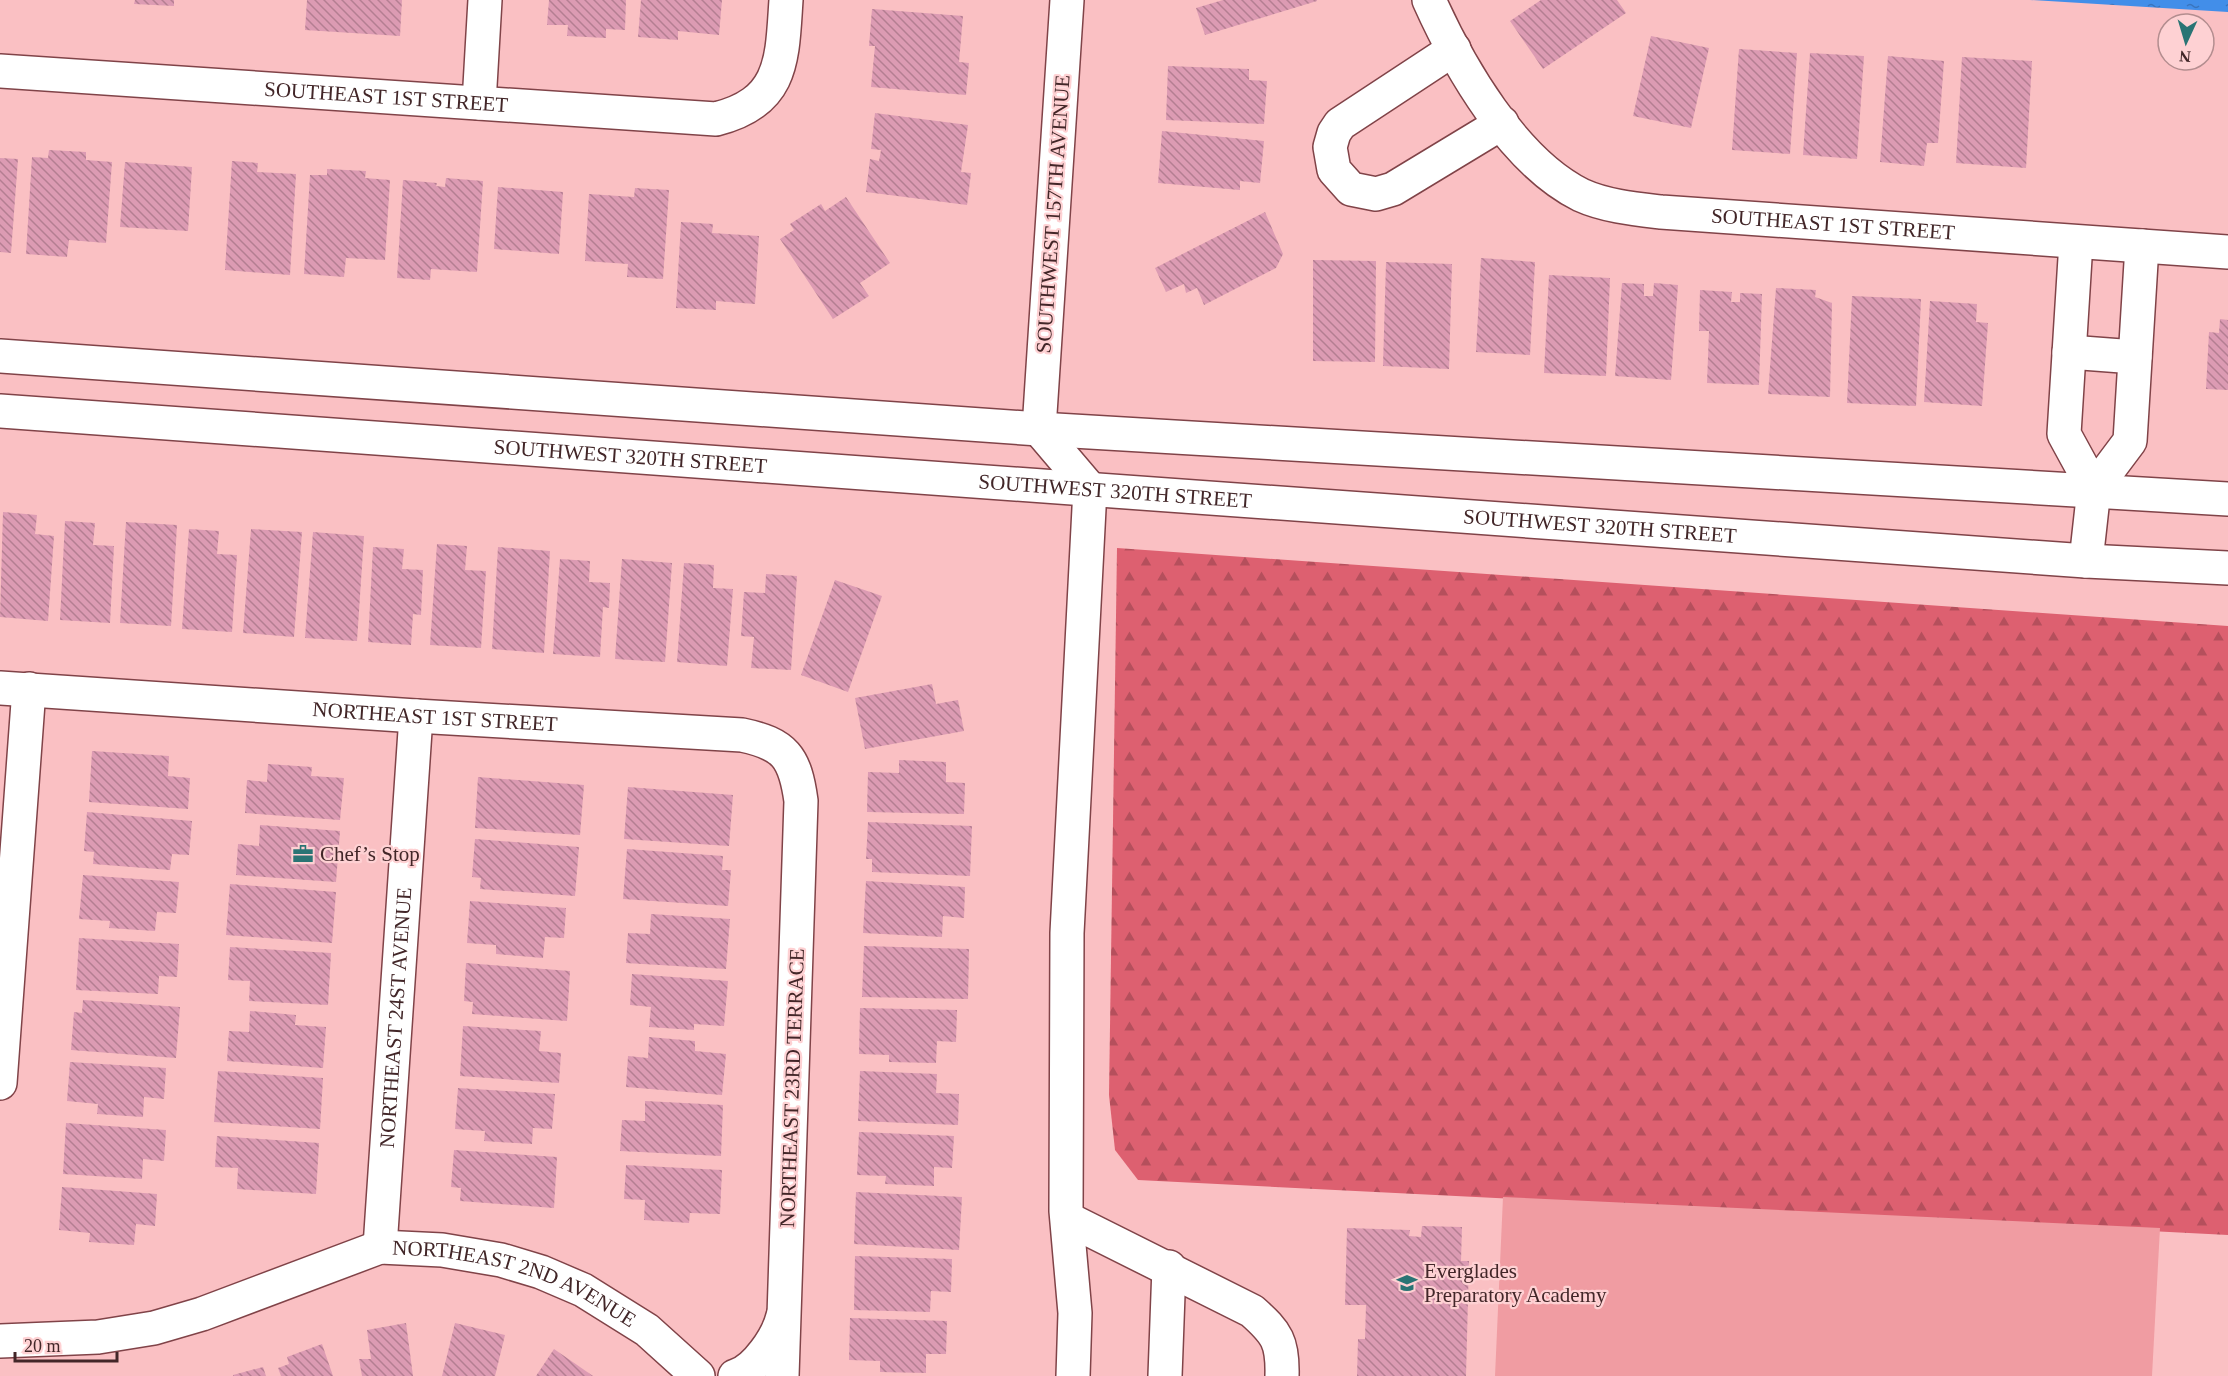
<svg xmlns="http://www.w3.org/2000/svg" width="2228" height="1376" viewBox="0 0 2228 1376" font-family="'Times New Roman',serif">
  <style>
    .forest { fill: url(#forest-firs) }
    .green { fill: #f09ca2 }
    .water { fill: url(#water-ripples) }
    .building { fill: url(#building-back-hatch) }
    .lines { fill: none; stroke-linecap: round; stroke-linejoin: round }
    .minor-casing { stroke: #804348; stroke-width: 36 }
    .minor { stroke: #fff; stroke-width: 33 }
    .labels { text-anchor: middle; stroke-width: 4.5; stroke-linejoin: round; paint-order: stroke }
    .street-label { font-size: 21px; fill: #422628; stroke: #fed1d3 }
    .poi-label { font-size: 21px; fill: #422628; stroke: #fed1d3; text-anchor: start }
  </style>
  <defs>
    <pattern id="forest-firs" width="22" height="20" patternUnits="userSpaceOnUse" patternTransform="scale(1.5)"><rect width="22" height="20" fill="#dd6070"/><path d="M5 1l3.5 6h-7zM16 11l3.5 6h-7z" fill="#b54f5c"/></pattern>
    <pattern id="water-ripples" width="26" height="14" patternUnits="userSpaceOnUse" patternTransform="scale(1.5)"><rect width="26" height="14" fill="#428ee9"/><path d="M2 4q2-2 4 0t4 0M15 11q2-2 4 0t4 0" fill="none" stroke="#3974bd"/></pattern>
    <pattern id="building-back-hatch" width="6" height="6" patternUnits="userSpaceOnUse" patternTransform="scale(1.5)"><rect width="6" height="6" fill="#dc9bb3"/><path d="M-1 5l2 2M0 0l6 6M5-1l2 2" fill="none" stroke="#b47e92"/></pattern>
  </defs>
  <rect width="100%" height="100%" fill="#fac0c3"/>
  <path class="forest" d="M 1117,548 L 2228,626 L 2228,1235 L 1138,1180 L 1115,1150 L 1109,1095 Z"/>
  <path class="green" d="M 1503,1197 L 2160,1228 L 2152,1376 L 1495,1376 Z"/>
  <path class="water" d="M 2030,0 L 2228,0 L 2228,12 Z"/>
  <g class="building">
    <path d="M 135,0 L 174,0 L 174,6 L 134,4 Z"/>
    <path d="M 307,0 L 402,0 L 400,36 L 305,30 Z"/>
    <path d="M 549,0 L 626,0 L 625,30 L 606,29 L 606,38 L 567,36 L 568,25 L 547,25 Z"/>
    <path d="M 641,0 L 722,0 L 719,35 L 678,31 L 678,40 L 638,37 Z"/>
    <path d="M 1223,0 L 1317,0 L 1317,1 L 1205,35 L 1196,8 Z"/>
    <path d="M 1541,0 L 1617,0 L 1626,13 L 1543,69 L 1510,21 Z"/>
    <path d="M 872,9 L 963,16 L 959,62 L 969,63 L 966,95 L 871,87 L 875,46 L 869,46 Z"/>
    <path d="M 1651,36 L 1709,48 L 1691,128 L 1633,116 Z"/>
    <path d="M 1739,49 L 1797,53 L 1790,154 L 1732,150 Z"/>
    <path d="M 1810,53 L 1864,56 L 1857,159 L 1803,155 Z"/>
    <path d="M 1888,56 L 1944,61 L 1938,143 L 1927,143 L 1924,166 L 1880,162 Z"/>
    <path d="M 1962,57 L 2032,61 L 2026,168 L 1956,163 Z"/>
    <path d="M 1168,66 L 1249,69 L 1249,80 L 1267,81 L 1264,124 L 1166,120 Z"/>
    <path d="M 875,113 L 968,125 L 961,172 L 971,173 L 967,205 L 866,192 L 870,159 L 879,161 L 881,150 L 871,149 Z"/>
    <path d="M 1162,131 L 1264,141 L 1260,183 L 1240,181 L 1240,190 L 1158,183 Z"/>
    <path d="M 49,150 L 86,152 L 86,160 L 112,162 L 106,243 L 69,240 L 67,257 L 26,254 L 32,157 L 48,158 Z"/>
    <path d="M 0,158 L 18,159 L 11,253 L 0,252 Z"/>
    <path d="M 232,161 L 258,163 L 257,172 L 296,174 L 290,275 L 225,270 Z"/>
    <path d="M 125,162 L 192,167 L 188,231 L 120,227 Z"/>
    <path d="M 327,169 L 366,171 L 365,178 L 390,180 L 385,260 L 346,258 L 344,277 L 304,274 L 310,175 L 327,175 Z"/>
    <path d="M 446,178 L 483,181 L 477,272 L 431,269 L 430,280 L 397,278 L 403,180 L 437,183 L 436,186 L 445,187 Z"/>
    <path d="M 498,187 L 563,192 L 559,254 L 494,249 Z"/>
    <path d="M 635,188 L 669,190 L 663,279 L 627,277 L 628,264 L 585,261 L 589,194 L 634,197 Z"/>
    <path d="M 846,197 L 890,263 L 860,283 L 869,296 L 833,319 L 780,239 L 794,230 L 790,224 L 821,204 L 825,211 Z"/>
    <path d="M 1265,212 L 1283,254 L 1276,268 L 1204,305 L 1197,288 L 1186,293 L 1184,284 L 1166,292 L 1155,268 Z"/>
    <path d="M 681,222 L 713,224 L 712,233 L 759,236 L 755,304 L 716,301 L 716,310 L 676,308 Z"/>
    <path d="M 1481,258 L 1535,262 L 1530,355 L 1476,352 Z"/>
    <path d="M 1313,260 L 1376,261 L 1375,362 L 1313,361 Z"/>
    <path d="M 1386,262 L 1452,264 L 1449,369 L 1383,366 Z"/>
    <path d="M 1549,275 L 1610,278 L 1606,376 L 1544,373 Z"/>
    <path d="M 1622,283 L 1644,284 L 1644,296 L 1653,296 L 1654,283 L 1678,285 L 1671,380 L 1615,376 Z"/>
    <path d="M 1776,288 L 1816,290 L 1815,297 L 1832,303 L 1830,397 L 1768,394 Z"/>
    <path d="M 1700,290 L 1732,292 L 1731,302 L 1740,302 L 1740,293 L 1762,294 L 1759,385 L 1707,383 L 1709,331 L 1699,331 Z"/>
    <path d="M 1852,296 L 1921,299 L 1916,406 L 1847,403 Z"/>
    <path d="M 1930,301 L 1977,304 L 1976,322 L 1988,323 L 1982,406 L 1924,402 Z"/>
    <path d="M 2220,319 L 2228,320 L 2228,390 L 2206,389 L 2209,332 L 2219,333 Z"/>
    <path d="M 3,512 L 37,515 L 35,534 L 54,536 L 48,621 L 0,617 Z"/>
    <path d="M 65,521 L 95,523 L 93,545 L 114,546 L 110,623 L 60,620 Z"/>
    <path d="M 126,522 L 177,525 L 171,626 L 120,623 Z"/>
    <path d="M 189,529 L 219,531 L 217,554 L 237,555 L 232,632 L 182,629 Z"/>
    <path d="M 251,529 L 302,532 L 294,637 L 243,633 Z"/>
    <path d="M 313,532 L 364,536 L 357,641 L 305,638 Z"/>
    <path d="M 437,544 L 467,546 L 465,570 L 486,571 L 481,648 L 430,645 Z"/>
    <path d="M 373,547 L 404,549 L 402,569 L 423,570 L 421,615 L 413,614 L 411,645 L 368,642 Z"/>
    <path d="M 498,547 L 550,551 L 544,653 L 492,649 Z"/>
    <path d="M 560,559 L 590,561 L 589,582 L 610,583 L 609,608 L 603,607 L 600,657 L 553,654 Z"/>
    <path d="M 622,559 L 672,563 L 665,662 L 615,659 Z"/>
    <path d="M 684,563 L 714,565 L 713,588 L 733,589 L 727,666 L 677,662 Z"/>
    <path d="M 766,574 L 797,576 L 791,670 L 751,668 L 754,637 L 741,636 L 744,592 L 765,593 Z"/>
    <path d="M 835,580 L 882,596 L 848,692 L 801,675 Z"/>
    <path d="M 932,684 L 936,704 L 958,700 L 964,731 L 865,749 L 855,698 Z"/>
    <path d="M 92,751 L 169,756 L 168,776 L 190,778 L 188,809 L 89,802 Z"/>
    <path d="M 899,760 L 946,762 L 946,782 L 965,783 L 964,814 L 867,812 L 868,772 L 899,773 Z"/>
    <path d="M 268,764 L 312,767 L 311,776 L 344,778 L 340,820 L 245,813 L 247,780 L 267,782 Z"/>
    <path d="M 478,777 L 584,785 L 580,835 L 475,828 Z"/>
    <path d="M 628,787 L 733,795 L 729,846 L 624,839 Z"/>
    <path d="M 87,812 L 192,821 L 189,855 L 172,854 L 170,870 L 93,864 L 94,852 L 84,851 Z"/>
    <path d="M 868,822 L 972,826 L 970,876 L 872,872 L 872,859 L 866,859 Z"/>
    <path d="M 260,825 L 340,831 L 336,882 L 236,875 L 238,844 L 259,846 Z"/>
    <path d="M 475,839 L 579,847 L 575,896 L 480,889 L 481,878 L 472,877 Z"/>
    <path d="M 627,849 L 723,856 L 722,870 L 731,870 L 728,906 L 623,899 Z"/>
    <path d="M 83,875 L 179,882 L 176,913 L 157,912 L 155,931 L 109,928 L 110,921 L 79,919 Z"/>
    <path d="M 866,881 L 965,887 L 964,918 L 943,916 L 942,937 L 863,933 Z"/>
    <path d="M 230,884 L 336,892 L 332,943 L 226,935 Z"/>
    <path d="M 470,901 L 566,908 L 564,938 L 545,937 L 543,958 L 496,954 L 496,945 L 467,943 Z"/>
    <path d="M 651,914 L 730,919 L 726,969 L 626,963 L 628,933 L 650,934 Z"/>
    <path d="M 79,938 L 179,944 L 177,977 L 159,976 L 158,994 L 76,990 Z"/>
    <path d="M 864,946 L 969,949 L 968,999 L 862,997 Z"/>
    <path d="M 230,947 L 331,953 L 328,1005 L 249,1001 L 250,981 L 228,980 Z"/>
    <path d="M 466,963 L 570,971 L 567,1021 L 472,1014 L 473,1002 L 464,1001 Z"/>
    <path d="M 632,974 L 728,981 L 724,1026 L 694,1024 L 694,1030 L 649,1027 L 651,1007 L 630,1005 Z"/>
    <path d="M 83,1000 L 180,1007 L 176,1058 L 71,1050 L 74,1012 L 82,1013 Z"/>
    <path d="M 860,1008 L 957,1010 L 956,1042 L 937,1041 L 936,1063 L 889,1062 L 889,1055 L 859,1054 Z"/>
    <path d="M 250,1011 L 296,1015 L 295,1025 L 326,1027 L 323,1068 L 227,1061 L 229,1031 L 249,1032 Z"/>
    <path d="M 463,1026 L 541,1031 L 539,1051 L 561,1053 L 559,1083 L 460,1076 Z"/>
    <path d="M 649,1037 L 695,1041 L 695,1051 L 726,1054 L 722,1095 L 626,1087 L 628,1056 L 648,1058 Z"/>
    <path d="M 70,1062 L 166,1068 L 164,1099 L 144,1097 L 143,1117 L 97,1114 L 98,1104 L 67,1101 Z"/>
    <path d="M 218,1071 L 323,1078 L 320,1129 L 214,1122 Z"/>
    <path d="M 860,1071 L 937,1074 L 936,1093 L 959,1094 L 958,1125 L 858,1121 Z"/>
    <path d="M 458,1088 L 555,1094 L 552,1129 L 533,1128 L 532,1144 L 484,1141 L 485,1131 L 455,1129 Z"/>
    <path d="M 645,1101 L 723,1105 L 721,1156 L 620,1151 L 622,1120 L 645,1121 Z"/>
    <path d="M 66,1123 L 166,1130 L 164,1161 L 143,1159 L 142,1179 L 63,1174 Z"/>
    <path d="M 859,1132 L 954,1136 L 952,1168 L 934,1167 L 934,1186 L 885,1184 L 886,1176 L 857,1175 Z"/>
    <path d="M 217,1136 L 319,1143 L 316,1194 L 237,1189 L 238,1168 L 215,1167 Z"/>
    <path d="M 454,1150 L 557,1157 L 554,1208 L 460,1201 L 461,1188 L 451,1187 Z"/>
    <path d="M 626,1165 L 722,1170 L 720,1214 L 690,1213 L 689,1223 L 644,1220 L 645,1200 L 624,1199 Z"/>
    <path d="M 62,1187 L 157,1194 L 155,1226 L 136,1224 L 134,1245 L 89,1242 L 90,1233 L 59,1230 Z"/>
    <path d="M 856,1192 L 962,1197 L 959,1250 L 854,1244 Z"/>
    <path d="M 1422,1226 L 1462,1227 L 1461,1261 L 1469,1261 L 1466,1376 L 1357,1376 L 1358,1339 L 1365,1339 L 1366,1305 L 1345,1305 L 1347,1228 L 1410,1230 L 1409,1236 L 1421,1237 Z"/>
    <path d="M 855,1256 L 952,1259 L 951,1292 L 931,1291 L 930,1312 L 854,1310 Z"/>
    <path d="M 850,1318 L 947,1321 L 946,1354 L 926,1354 L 926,1373 L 880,1372 L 880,1361 L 849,1360 Z"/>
    <path d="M 406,1323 L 413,1376 L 362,1376 L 359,1359 L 371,1359 L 367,1330 Z"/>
    <path d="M 455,1323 L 505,1335 L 495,1376 L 442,1376 Z"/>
    <path d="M 322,1344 L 333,1376 L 281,1376 L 278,1368 L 289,1364 L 287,1357 Z"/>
    <path d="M 554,1349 L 593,1376 L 536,1376 Z"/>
    <path d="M 263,1367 L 266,1376 L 233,1376 L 233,1375 Z"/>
  </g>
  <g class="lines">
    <g class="minor-casing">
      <g id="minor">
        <path d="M 1067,0 L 1039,429 L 1090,489 L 1067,933 L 1066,1211 L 1075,1313 L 1073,1376"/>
        <path id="s1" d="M 1429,0 C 1459,67 1513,161 1581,195 C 1605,206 1635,209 1661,212 L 2228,252"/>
        <path d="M 1454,49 L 1340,124 L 1334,133 L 1330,147 L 1334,170 L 1351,189 L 1376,194 L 1393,189 L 1502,123"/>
        <path id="s2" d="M 0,71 L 716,119 C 784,102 782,59 786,0"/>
        <path d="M 479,103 L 485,0"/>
        <path d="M 2076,242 L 2064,434 L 2094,489"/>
        <path d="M 2069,352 L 2135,357"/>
        <path d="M 0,356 L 1039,429 L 2228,499"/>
        <path id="s3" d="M 0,411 L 2086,561 L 2228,568"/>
        <path d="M 2094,489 L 2130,441 L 2142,246"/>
        <path d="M 2086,561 L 2094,489"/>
        <path id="s4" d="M 0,688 L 416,716 L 742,735 C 785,744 795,757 801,801 L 782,1376"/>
        <path d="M 0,1083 L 29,689"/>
        <path d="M 1068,1219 L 1252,1311 C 1277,1333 1283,1342 1282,1376"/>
        <path id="s5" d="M 380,1247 L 416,716"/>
        <path id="s6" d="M 0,1341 L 98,1337 L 154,1328 L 202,1314 L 380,1247 L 442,1250 L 501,1260 L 541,1272 L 583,1290 L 647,1330 L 698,1376"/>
        <path d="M 735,1376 C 756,1370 778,1337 783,1316"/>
        <path d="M 1165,1376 L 1169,1267"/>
      </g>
    </g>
    <use href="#minor" class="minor"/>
  </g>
  <defs>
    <g id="office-bare" transform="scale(1.62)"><path d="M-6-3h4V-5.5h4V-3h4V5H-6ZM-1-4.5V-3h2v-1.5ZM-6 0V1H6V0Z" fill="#2a7474" stroke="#fed1d3" stroke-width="2.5" paint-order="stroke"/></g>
    <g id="school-bare" transform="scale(1.62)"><path d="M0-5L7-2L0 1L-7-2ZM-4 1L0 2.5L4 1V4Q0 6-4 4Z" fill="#2a7474" stroke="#fed1d3" stroke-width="2.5" paint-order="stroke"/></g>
  </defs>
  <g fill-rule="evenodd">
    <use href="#office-bare" x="303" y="854"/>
    <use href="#school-bare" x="1407" y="1283"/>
  </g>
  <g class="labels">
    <g class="street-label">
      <text dy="7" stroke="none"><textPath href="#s2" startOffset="387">SOUTHEAST 1ST STREET</textPath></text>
      <text transform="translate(1053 214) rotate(-86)" y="7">SOUTHWEST 157TH AVENUE</text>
      <text dy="7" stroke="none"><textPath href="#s1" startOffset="506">SOUTHEAST 1ST STREET</textPath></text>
      <text dy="7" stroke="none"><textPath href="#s3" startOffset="632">SOUTHWEST 320TH STREET</textPath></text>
      <text dy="7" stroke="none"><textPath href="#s3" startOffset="1118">SOUTHWEST 320TH STREET</textPath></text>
      <text dy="7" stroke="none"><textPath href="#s3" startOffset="1604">SOUTHWEST 320TH STREET</textPath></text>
      <text dy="7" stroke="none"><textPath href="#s4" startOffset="436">NORTHEAST 1ST STREET</textPath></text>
      <text dy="7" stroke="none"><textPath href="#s5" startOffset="230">NORTHEAST 24ST AVENUE</textPath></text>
      <text transform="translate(792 1088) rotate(-88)" y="7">NORTHEAST 23RD TERRACE</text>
      <text dy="7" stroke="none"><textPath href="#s6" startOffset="536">NORTHEAST 2ND AVENUE</textPath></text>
    </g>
    <g class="poi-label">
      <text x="320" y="861">Chef’s Stop</text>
      <text x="1424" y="1278">Everglades<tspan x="1424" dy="24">Preparatory Academy</tspan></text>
    </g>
  </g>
  <g transform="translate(2186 42) rotate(184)"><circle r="28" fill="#fed1d3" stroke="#b38d8f" stroke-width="1.5"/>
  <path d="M0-4.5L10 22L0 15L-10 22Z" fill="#2a7474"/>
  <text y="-9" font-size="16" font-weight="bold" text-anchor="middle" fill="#422628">N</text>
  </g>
  <path d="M15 1352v9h102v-9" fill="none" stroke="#422628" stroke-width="3"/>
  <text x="24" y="1352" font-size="18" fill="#422628" stroke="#fed1d3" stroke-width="4.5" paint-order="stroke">20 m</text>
</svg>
